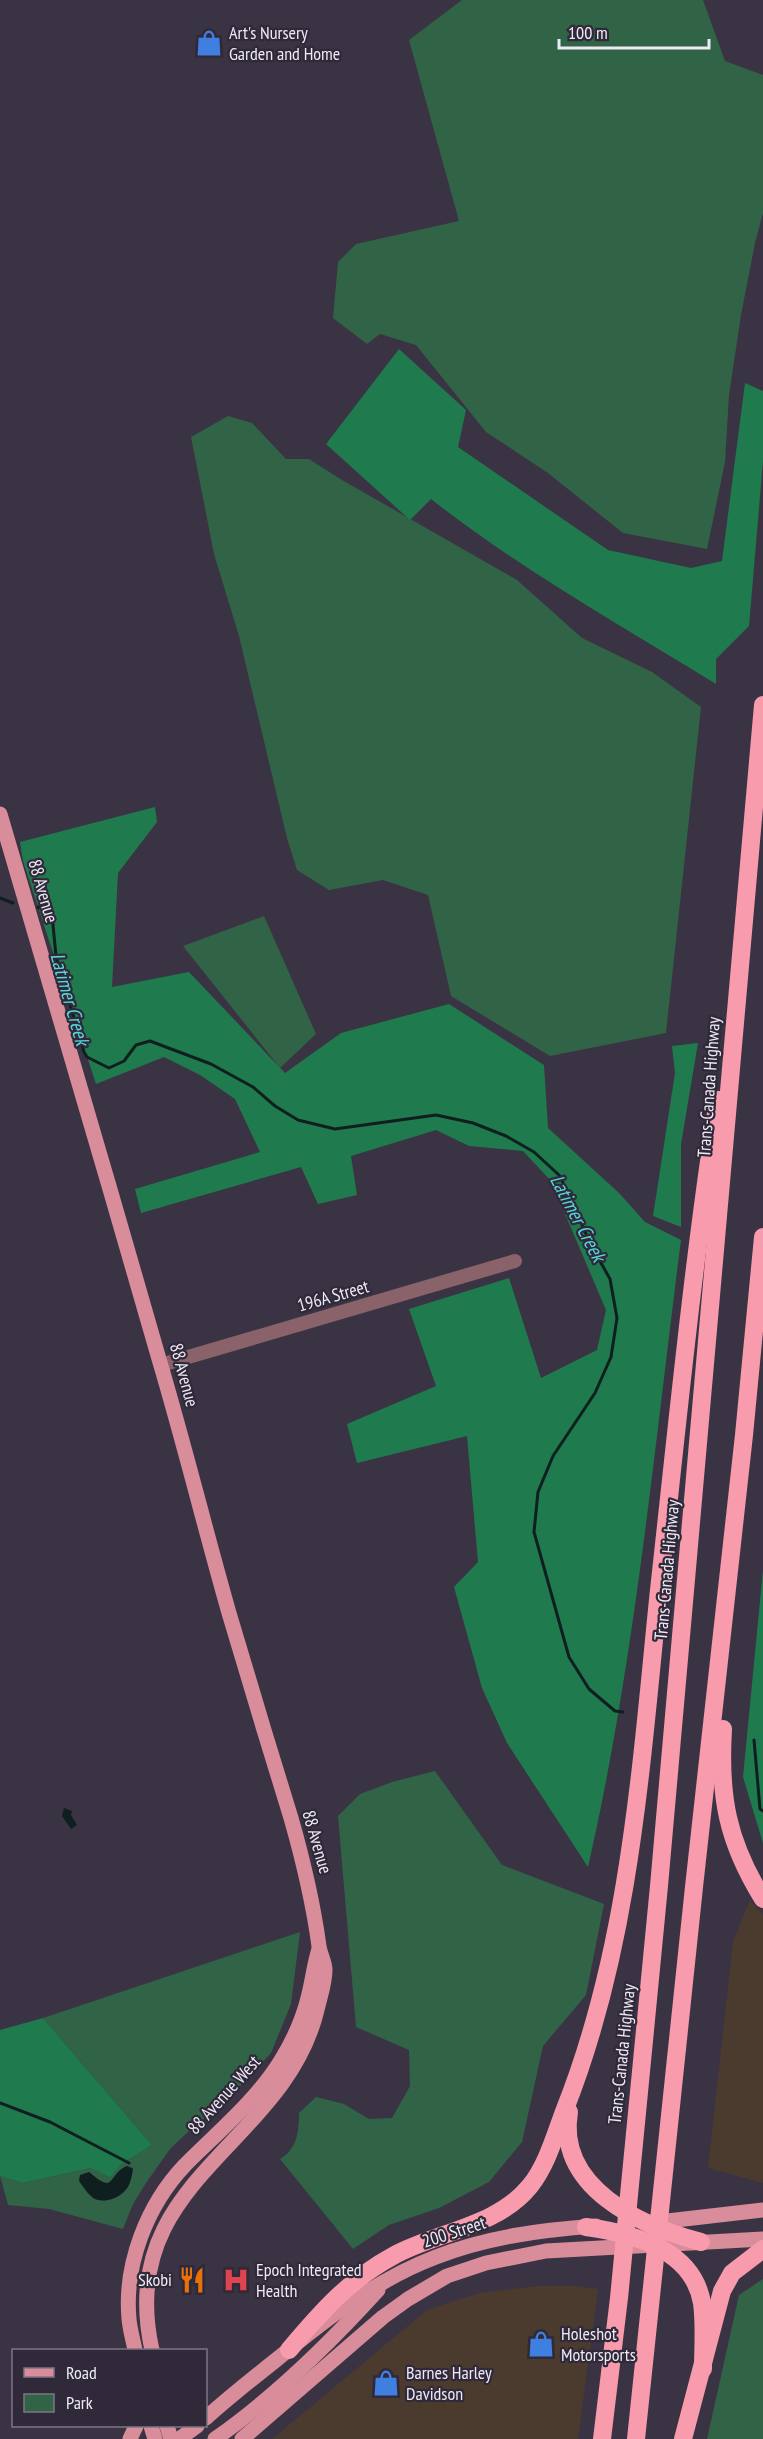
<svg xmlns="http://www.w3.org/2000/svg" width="763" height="2439" viewBox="0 0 763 2439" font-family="'PT Sans Narrow',sans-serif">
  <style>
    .commercial { fill: #4b3b2f }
    .green { fill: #316346; fill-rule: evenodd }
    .forest { fill: #1f7b4e }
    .water { fill: #0f1f1f }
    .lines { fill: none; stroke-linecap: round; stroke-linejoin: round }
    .stream { stroke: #0f1f1f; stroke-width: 3 }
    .minor { stroke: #896369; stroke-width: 14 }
    .major { stroke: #d98c99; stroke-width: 15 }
    .highway { stroke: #f89cad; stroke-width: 18 }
    .labels { text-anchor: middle; stroke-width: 4.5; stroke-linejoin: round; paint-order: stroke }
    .poi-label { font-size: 18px; fill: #eeeaf5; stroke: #302939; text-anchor: start }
    .street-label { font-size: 18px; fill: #eeeaf5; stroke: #302939 }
    .water-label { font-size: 20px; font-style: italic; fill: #55d7da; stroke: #302939 }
  </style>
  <rect width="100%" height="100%" fill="#3a3344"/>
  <g class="commercial">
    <path d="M 750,1900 L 763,1915 L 763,2183 L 708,2168 L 733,1942 Z"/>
    <path d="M 538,2286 L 576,2286 L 598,2289 L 578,2439 L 272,2439 L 427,2310 L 479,2293 Z"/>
  </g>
  <g class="green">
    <path d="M 462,0 L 703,0 L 725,61 L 763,75 L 763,213 L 755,243 L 741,315 L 729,395 L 725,462 L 707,549 L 623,533 L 548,473 L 486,432 L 416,345 L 380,334 L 367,344 L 333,318 L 338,262 L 356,244 L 459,221 L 409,40 Z"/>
    <path d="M 228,416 L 252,423 L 286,459 L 309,459 L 342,480 L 517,580 L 582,638 L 652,672 L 701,707 L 666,1033 L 550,1056 L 451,996 L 428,895 L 383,880 L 329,890 L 297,870 L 287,838 L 239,636 L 214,554 L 191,437 Z"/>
    <path d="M 264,916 L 316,1034 L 280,1068 L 183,946 Z"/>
    <path d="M 435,1771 L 502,1865 L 604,1904 L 586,1995 L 543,2046 L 522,2142 L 489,2182 L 439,2208 L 389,2225 L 353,2249 L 280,2159 C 297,2149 299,2132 299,2113 L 316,2097 L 344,2104 L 369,2119 L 392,2118 L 410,2086 L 409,2050 L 356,2027 L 338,1816 L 360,1794 L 392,1782 Z"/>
    <path d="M 300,1932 L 291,2004 L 271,2053 L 226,2101 L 191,2129 L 170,2149 L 146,2183 L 133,2204 L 123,2229 L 49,2209 L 8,2205 L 0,2176 L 23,2183 L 91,2168 L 120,2165 L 152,2145 L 43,2018 ZM 127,2166 L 133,2168 L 123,2193 C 113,2201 104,2202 92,2198 L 89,2172 L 102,2183 L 108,2183 Z"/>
    <path d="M 763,2279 L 763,2439 L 707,2439 L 739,2295 Z"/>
  </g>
  <g class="forest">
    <path d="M 399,349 L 466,410 L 458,447 L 608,550 L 691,568 L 722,561 L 745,383 L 763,391 L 763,461 L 749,626 L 716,659 L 716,684 C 620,625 520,569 431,499 L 410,520 L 326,444 Z"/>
    <path d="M 155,807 L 157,822 L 118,873 L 112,987 L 189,972 L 285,1073 L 341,1033 L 449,1004 L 544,1065 L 548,1128 L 619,1193 L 645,1222 L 681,1240 C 654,1449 635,1661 588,1867 L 507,1743 L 482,1688 L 454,1587 L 478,1562 L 467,1436 L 357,1463 L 347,1424 L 436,1386 L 409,1309 L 509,1278 L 541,1378 L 597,1350 L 606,1310 L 551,1181 L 523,1151 L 469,1146 L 436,1130 L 351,1156 L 357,1195 L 318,1204 L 301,1167 L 141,1213 L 135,1189 L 260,1152 L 235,1099 L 200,1075 L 164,1057 L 96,1084 L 23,861 L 20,842 Z"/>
    <path d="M 698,1043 L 681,1144 L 681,1227 L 653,1216 L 675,1073 L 672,1046 Z"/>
    <path d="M 763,1570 L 763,1843 L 743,1777 Z"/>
    <path d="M 43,2018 L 152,2145 L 120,2165 L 110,2177 L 91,2168 L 23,2183 L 0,2176 L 0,2030 Z"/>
  </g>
  <g class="water">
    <path d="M 64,1808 L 72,1811 L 71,1815 L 77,1825 L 71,1829 L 62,1816 Z"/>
    <path d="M 127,2166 L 133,2169 C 132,2175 131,2181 128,2187 C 121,2198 101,2206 91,2196 C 86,2192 83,2186 79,2181 L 80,2175 L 89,2172 C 117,2196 107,2174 127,2166 Z"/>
  </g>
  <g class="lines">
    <g class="stream">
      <path d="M 0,898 L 13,903"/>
      <path d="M 38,907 L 52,915 L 56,956 L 84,1052 L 87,1057 L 109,1068 L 124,1061 L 136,1045 L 150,1041 L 211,1064 L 253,1087 L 275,1106 L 298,1120 L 335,1129 L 436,1115 L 473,1123 L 506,1136 L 534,1152 L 560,1176 L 591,1245 L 610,1279 L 617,1318 L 611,1357 L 595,1393 L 553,1456 L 538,1492 L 534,1532 L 569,1657 L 589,1689 L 615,1711 L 623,1712"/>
      <path d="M 754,1740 L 760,1809 L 763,1811"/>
      <path d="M 0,2103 L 50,2122 L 129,2163"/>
    </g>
    <path class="minor" d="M 161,1365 L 515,1261"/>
    <g class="major">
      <path d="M 0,814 C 53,995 107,1177 159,1359 C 184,1443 205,1529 229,1613 C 249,1681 270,1750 291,1818 C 303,1860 313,1902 319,1946 C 320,1954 325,1962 325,1970 C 325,1983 320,1997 317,2010 C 284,2147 114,2180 152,2350"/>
      <path d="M 650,2223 L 763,2210"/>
      <path d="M 135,2350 C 133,2340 130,2330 129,2319 C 124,2264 147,2205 185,2165 C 219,2131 259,2098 283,2057 C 295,2037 304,2016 309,1994 C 313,1978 314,1964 319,1949"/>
      <path d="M 206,2418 C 228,2398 252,2379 276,2360 C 325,2320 375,2280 436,2257 C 487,2237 541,2230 596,2226"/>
      <path d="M 151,2426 L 155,2439"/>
      <path d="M 167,2426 L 171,2439"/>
      <path d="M 130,2439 L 136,2426"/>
      <path d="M 179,2439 L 197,2426"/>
      <path d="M 215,2439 C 275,2397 329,2344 378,2290"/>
      <path d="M 242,2439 L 383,2317 L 408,2299 L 447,2276 L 486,2263 L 546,2251 L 763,2239"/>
    </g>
    <g class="highway">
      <path d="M 723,1729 C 719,1796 727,1841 763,1899"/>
      <path d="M 569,2112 C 556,2188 641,2226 701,2242"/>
      <path d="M 586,2227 C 632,2233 693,2249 702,2303 C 705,2325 703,2348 703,2369"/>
      <path d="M 289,2350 C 320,2313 350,2279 393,2256 C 436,2232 497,2227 530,2186 C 547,2165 555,2135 565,2109 C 630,1945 641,1765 659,1590 C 677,1427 693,1262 718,1100"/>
      <path d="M 602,2439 L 619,2298 L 659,1886 L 763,705"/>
      <path d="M 636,2439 L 694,1887 L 744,1435 L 763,1237"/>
      <path d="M 683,2439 L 722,2291 L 732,2273 L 763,2249"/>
    </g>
  </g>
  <defs>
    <g id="shop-bare" transform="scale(2.07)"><path d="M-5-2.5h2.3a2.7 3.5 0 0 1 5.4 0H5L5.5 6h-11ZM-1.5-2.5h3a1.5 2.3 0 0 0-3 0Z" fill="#3f7fe0" stroke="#302939" stroke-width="2.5" paint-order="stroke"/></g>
    <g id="restaurant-bare" transform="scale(2.07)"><path d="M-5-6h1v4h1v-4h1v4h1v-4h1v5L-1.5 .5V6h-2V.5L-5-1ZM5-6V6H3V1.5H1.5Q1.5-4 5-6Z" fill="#e8710a" stroke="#302939" stroke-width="2.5" paint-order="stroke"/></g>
    <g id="hospital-bare" transform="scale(2.07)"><path d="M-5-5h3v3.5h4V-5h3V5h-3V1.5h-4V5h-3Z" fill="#e0444e" stroke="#302939" stroke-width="2.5" paint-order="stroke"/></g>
  </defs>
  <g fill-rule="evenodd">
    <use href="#shop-bare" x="209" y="43"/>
    <use href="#restaurant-bare" x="192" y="2280"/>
    <use href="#hospital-bare" x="236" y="2280"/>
    <use href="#shop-bare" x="541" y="2344"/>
    <use href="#shop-bare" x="386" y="2383"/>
  </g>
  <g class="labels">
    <g class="poi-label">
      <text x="229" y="39">Art's Nursery<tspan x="229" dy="21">Garden and Home</tspan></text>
      <text x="256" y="2276">Epoch Integrated<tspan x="256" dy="21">Health</tspan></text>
      <text x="172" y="2286" text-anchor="end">Skobi</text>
      <text x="561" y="2340">Holeshot<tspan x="561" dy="21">Motorsports</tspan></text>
      <text x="406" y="2379">Barnes Harley<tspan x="406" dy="21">Davidson</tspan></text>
    </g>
    <g class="street-label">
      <text transform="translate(43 891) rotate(74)" y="6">88 Avenue</text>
      <text transform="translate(709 1087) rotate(-86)" y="6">Trans-Canada Highway</text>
      <text transform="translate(333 1296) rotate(-16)" y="6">196A Street</text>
      <text transform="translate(184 1375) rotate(75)" y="6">88 Avenue</text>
      <text transform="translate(667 1570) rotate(-85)" y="6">Trans-Canada Highway</text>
      <text transform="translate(317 1842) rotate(74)" y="6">88 Avenue</text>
      <text transform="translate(622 2054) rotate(-84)" y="6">Trans-Canada Highway</text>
      <text transform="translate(224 2095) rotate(-48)" y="6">88 Avenue West</text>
      <text transform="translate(454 2232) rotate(-18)" y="6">200 Street</text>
    </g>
    <g class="water-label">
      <text transform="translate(70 999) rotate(74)" y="7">Latimer Creek</text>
      <text transform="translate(578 1218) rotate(62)" y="7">Latimer Creek</text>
    </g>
  </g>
  <rect x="12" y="2349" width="195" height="78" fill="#302939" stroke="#7c7684" stroke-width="1.5"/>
  <rect x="24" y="2368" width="30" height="9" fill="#d98c99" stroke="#7c7684" stroke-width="1.5"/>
  <text x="66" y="2379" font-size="18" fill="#eeeaf5">Road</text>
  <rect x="24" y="2394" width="30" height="18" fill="#316346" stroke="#7c7684" stroke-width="1.5"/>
  <text x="66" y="2409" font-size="18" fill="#eeeaf5">Park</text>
  <path d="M559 39v9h150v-9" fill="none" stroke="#eeeaf5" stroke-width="3"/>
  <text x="568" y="39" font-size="18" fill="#eeeaf5" stroke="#302939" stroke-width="4.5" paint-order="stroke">100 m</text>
</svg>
